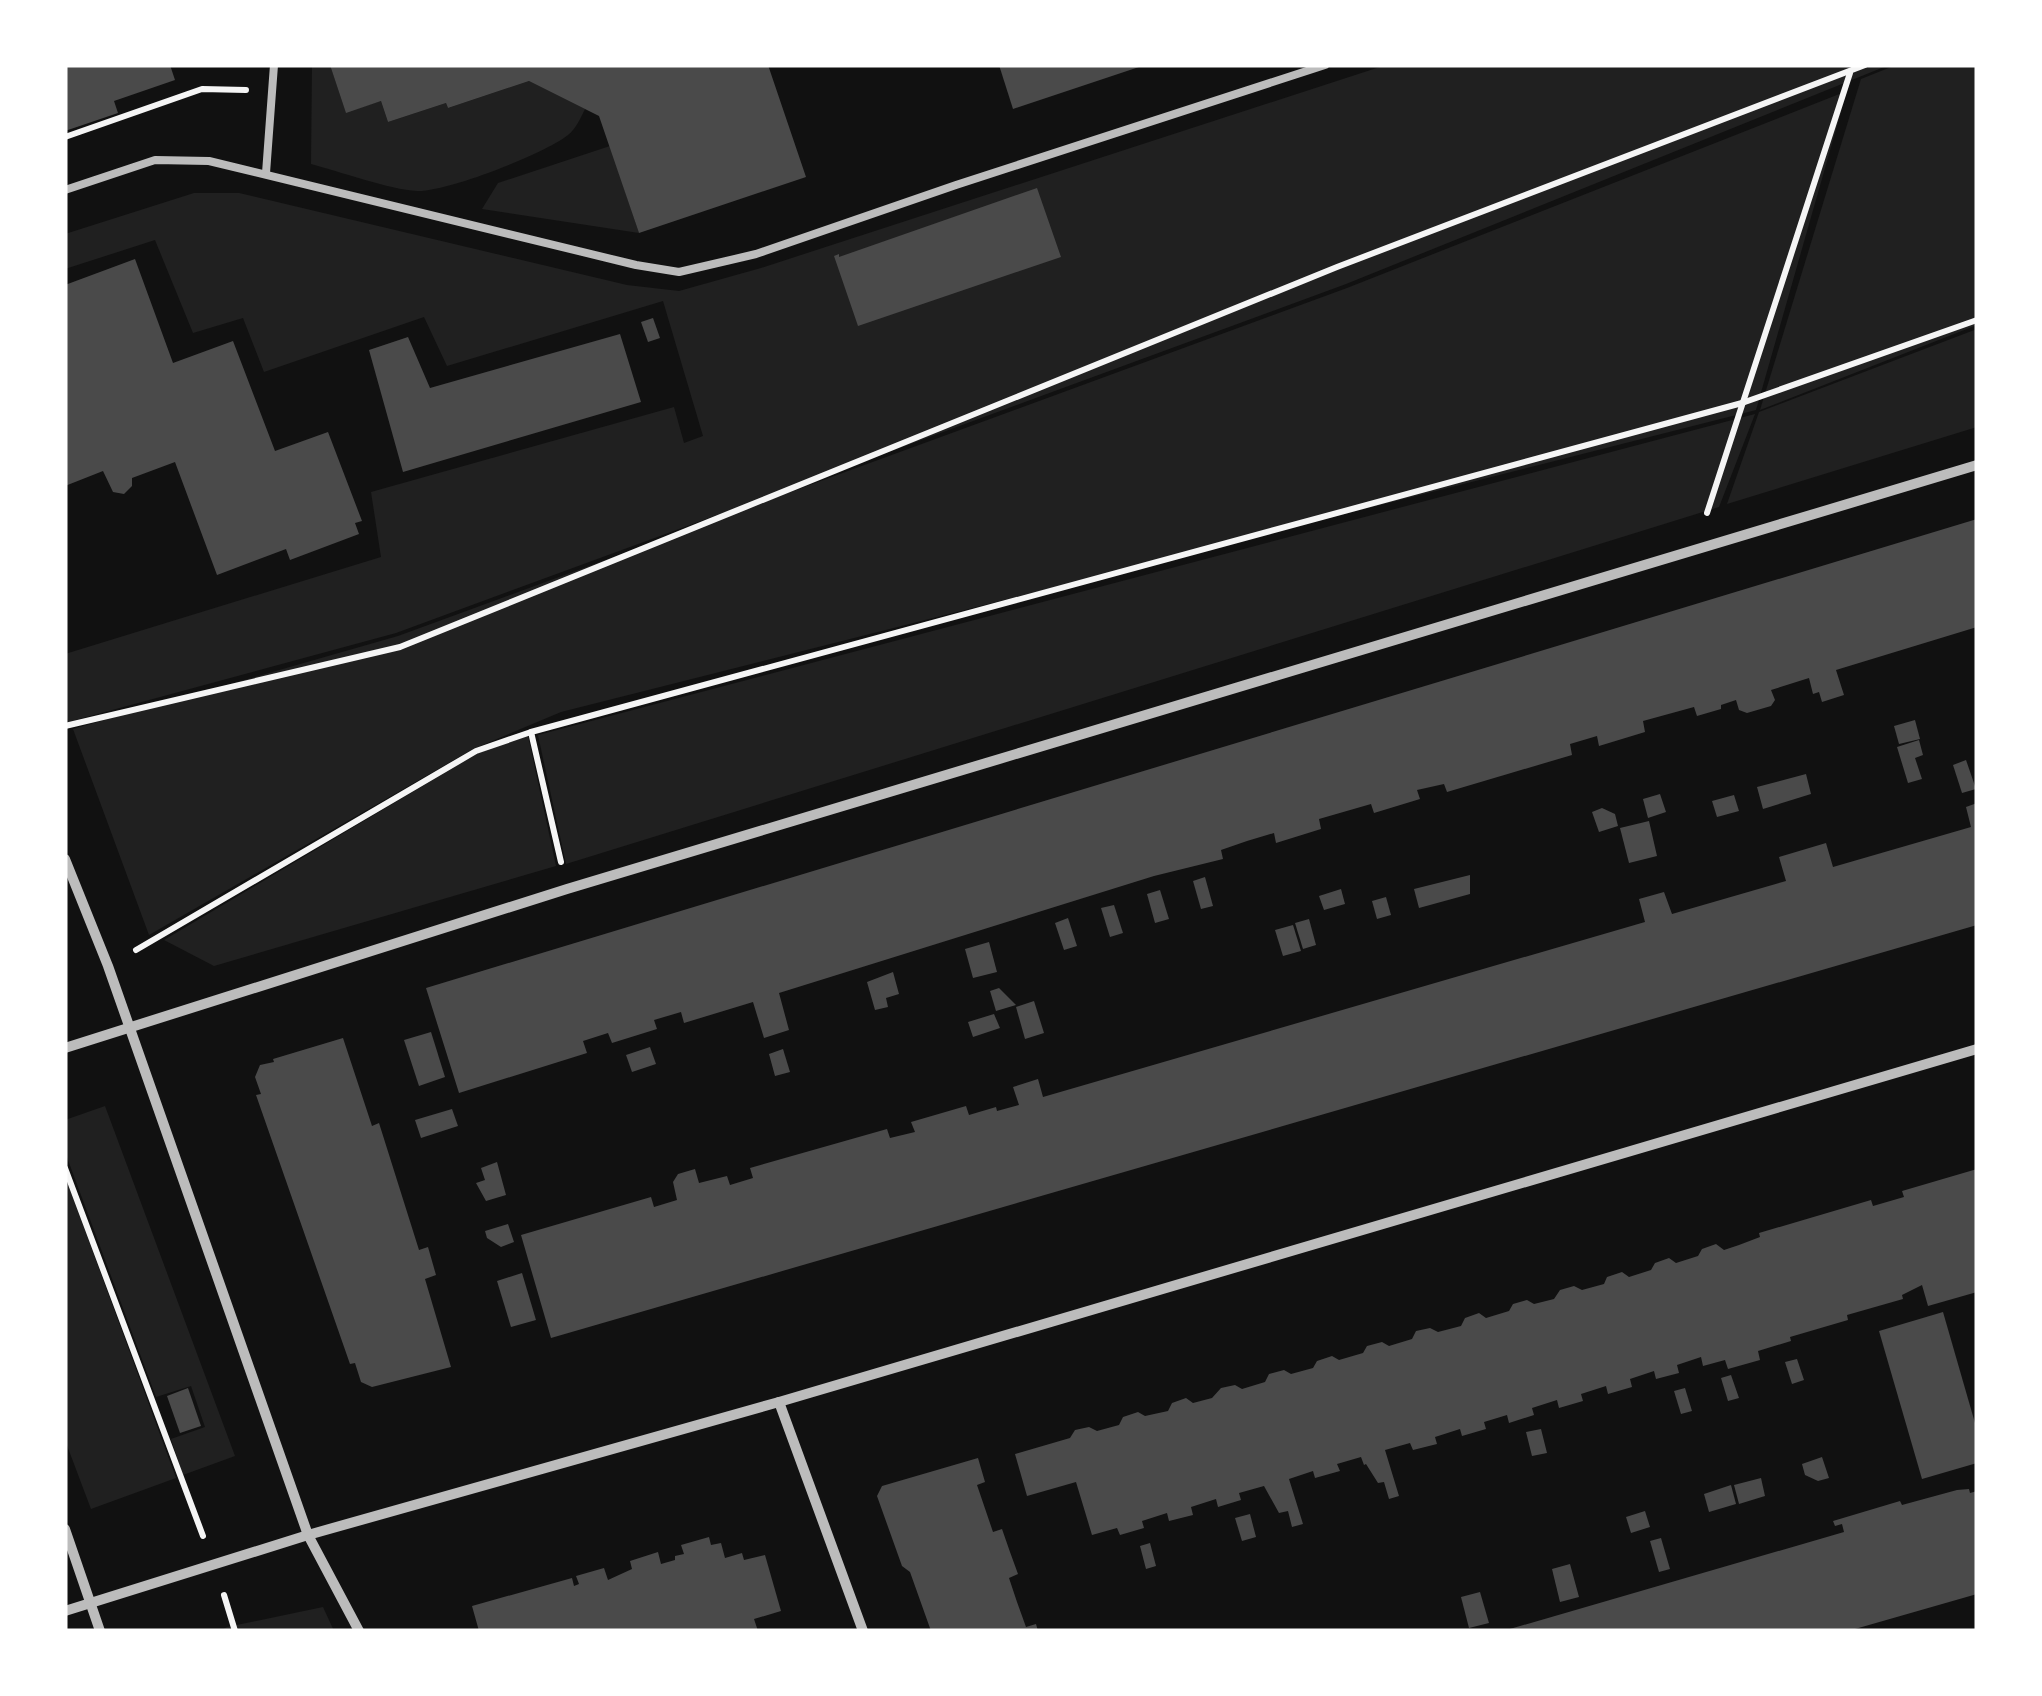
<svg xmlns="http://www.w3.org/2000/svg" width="2042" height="1696" viewBox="0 0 2042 1696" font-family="Spectral,serif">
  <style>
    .green { fill: #202020 }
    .building { fill: #4a4a4a }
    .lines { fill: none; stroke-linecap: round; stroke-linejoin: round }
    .path { stroke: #f5f5f5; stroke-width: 6 }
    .service { stroke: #bcbcbc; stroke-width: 8 }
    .minor { stroke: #bcbcbc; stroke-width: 10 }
  </style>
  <rect width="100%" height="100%" fill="#111"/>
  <g class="green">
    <path d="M 312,65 L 330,65 L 346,112 L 381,101 L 388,122 L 446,103 L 448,108 L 529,81 L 585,109 C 581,117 576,129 568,135 C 544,154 447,192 417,191 C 391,190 338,171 311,164 Z"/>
    <path d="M 1386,65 L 1889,65 L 1346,284 L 396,633 L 68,722 L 65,711 L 65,654 L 381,557 L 371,492 L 674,407 L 684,443 L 703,436 L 663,301 L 447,366 L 424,317 L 264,372 L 243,318 L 193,333 L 155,240 L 65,269 L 65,234 L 194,193 L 239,193 L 627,285 L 679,291 L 761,268 Z"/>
    <path d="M 1896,65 L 1977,65 L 1977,325 L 1760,410 L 1861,79 Z"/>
    <path d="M 1847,91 L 1756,410 L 561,712 L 473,749 L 149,935 L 73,729 L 398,636 L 1347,288 Z"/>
    <path d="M 610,146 L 639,233 L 482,209 L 498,183 Z"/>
    <path d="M 1977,329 L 1977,427 L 1727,504 L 1759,412 Z"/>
    <path d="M 1755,414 L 1719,507 L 566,864 L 538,735 Z"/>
    <path d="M 528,736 L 556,866 L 214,966 L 164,940 L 478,753 Z"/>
    <path d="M 105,1106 L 235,1456 L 183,1475 L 171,1439 L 205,1427 L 191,1386 L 156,1397 L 65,1152 L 65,1120 Z"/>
    <path d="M 65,1176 L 176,1478 L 91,1509 L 65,1440 Z"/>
    <path d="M 323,1607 L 334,1631 L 220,1631 L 227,1627 Z"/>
  </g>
  <g class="building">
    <path d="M 65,65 L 170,65 L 175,80 L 114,101 L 118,113 L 65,131 Z"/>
    <path d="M 330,65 L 768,65 L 806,177 L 639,233 L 599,116 L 529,81 L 448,108 L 446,103 L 388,122 L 381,101 L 346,113 Z"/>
    <path d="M 999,65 L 1142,65 L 1142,66 L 1013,109 Z"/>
    <path d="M 1037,188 L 1061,257 L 858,326 L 834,256 L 839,254 L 839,257 Z"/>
    <path d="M 135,259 L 173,363 L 233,341 L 275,451 L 328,432 L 362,521 L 355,523 L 359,534 L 290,560 L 286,549 L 217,575 L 175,462 L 132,478 L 132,486 L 124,494 L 113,492 L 103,471 L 65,486 L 65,285 Z"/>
    <path d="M 653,318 L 660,338 L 648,342 L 641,322 Z"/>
    <path d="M 620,334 L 641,402 L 403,472 L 369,350 L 408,337 L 430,388 Z"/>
    <path d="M 1977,519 L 1977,627 L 1836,670 L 1844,695 L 1822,702 L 1819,692 L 1813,694 L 1809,678 L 1771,690 L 1775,700 L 1771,706 L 1747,713 L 1739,710 L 1736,700 L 1721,705 L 1721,709 L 1697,716 L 1694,707 L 1643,721 L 1645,732 L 1599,746 L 1597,736 L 1570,744 L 1572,755 L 1511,773 L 1447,792 L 1444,784 L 1417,790 L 1420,799 L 1374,813 L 1371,804 L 1319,819 L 1321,829 L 1276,843 L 1274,833 L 1247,841 L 1221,850 L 1223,859 L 1154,876 L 779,993 L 789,1030 L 764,1038 L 753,1002 L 684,1023 L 681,1012 L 654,1020 L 657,1029 L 612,1043 L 608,1033 L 583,1041 L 587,1053 L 459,1093 L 426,988 Z"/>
    <path d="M 1915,720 L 1920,739 L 1899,744 L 1894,726 Z"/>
    <path d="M 1919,740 L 1923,755 L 1915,758 L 1922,779 L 1908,783 L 1897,747 Z"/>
    <path d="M 1966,760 L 1976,789 L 1962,793 L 1953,765 Z"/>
    <path d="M 1806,774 L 1811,794 L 1763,809 L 1757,787 Z"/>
    <path d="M 1660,794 L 1666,812 L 1648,818 L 1643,799 Z"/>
    <path d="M 1734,795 L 1739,811 L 1717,817 L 1712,801 Z"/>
    <path d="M 1977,803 L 1977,925 L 551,1338 L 521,1235 L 651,1197 L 654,1207 L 677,1200 L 673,1182 L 678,1174 L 695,1169 L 699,1183 L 727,1176 L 730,1185 L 753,1178 L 750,1168 L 887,1129 L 890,1138 L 915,1132 L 911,1122 L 966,1106 L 969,1115 L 996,1107 L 997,1111 L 1019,1105 L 1013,1087 L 1038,1079 L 1043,1097 L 1645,922 L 1639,899 L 1664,892 L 1672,914 L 1786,881 L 1779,857 L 1826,843 L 1833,867 L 1971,827 L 1966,807 Z"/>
    <path d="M 1602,808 L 1615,814 L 1618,826 L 1599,832 L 1592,812 Z"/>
    <path d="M 1649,821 L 1657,856 L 1629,863 L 1620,828 Z"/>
    <path d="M 1470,875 L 1470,894 L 1419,908 L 1414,889 Z"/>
    <path d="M 1205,877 L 1213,906 L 1201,909 L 1193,881 Z"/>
    <path d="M 1341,889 L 1345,904 L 1324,910 L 1319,896 Z"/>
    <path d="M 1160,890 L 1169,919 L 1155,923 L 1147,894 Z"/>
    <path d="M 1386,897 L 1391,915 L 1377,919 L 1372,901 Z"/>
    <path d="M 1114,905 L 1123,933 L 1110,937 L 1101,908 Z"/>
    <path d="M 1068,918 L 1077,946 L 1064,950 L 1055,923 Z"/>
    <path d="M 1309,919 L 1316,945 L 1303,949 L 1295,923 Z"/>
    <path d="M 1293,925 L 1301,951 L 1283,956 L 1275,930 Z"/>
    <path d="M 989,942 L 997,972 L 973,978 L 965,949 Z"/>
    <path d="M 893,972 L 899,994 L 886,998 L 888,1007 L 875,1010 L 867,982 Z"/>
    <path d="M 999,988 L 1016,1005 L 996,1011 L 990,991 Z"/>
    <path d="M 1034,1001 L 1044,1033 L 1025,1039 L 1016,1007 Z"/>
    <path d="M 994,1014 L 1000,1028 L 973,1037 L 968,1022 Z"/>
    <path d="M 431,1032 L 445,1077 L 419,1086 L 404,1040 Z"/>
    <path d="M 343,1038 L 372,1126 L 379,1123 L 419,1250 L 428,1247 L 436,1275 L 425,1279 L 451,1367 L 372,1387 L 361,1382 L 355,1363 L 350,1364 L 256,1095 L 261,1094 L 255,1077 L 260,1065 L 274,1062 L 273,1059 Z"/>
    <path d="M 650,1047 L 656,1064 L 632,1072 L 626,1055 Z"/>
    <path d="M 783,1049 L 790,1072 L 775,1076 L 769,1054 Z"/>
    <path d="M 452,1109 L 458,1126 L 421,1138 L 415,1120 Z"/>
    <path d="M 497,1162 L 506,1195 L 486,1201 L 476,1183 L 485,1180 L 481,1168 Z"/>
    <path d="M 1977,1169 L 1977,1292 L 1928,1306 L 1922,1285 L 1902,1295 L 1903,1299 L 1847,1315 L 1848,1320 L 1790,1337 L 1791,1341 L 1758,1351 L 1760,1360 L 1728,1369 L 1725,1360 L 1703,1366 L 1701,1357 L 1677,1365 L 1679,1373 L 1656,1379 L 1654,1371 L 1630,1379 L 1632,1387 L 1608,1394 L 1606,1386 L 1581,1394 L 1583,1401 L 1559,1408 L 1557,1400 L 1532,1408 L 1534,1415 L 1509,1423 L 1507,1415 L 1484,1422 L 1486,1429 L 1462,1436 L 1460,1429 L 1435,1437 L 1437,1444 L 1413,1450 L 1410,1443 L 1385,1450 L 1399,1496 L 1389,1499 L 1384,1482 L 1378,1483 L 1366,1464 L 1364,1465 L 1361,1457 L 1337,1464 L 1340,1471 L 1315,1478 L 1313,1471 L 1289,1479 L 1303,1524 L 1292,1527 L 1288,1511 L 1279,1513 L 1264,1486 L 1239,1493 L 1241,1500 L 1218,1507 L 1216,1499 L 1191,1507 L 1193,1515 L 1169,1521 L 1167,1513 L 1142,1521 L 1144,1528 L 1120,1535 L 1117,1528 L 1092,1535 L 1076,1482 L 1027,1496 L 1015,1454 L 1070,1438 L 1075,1430 L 1089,1427 L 1097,1431 L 1119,1425 L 1123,1417 L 1138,1412 L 1145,1416 L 1168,1411 L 1172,1403 L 1186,1398 L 1193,1403 L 1212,1398 L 1221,1388 L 1235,1385 L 1242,1389 L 1265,1382 L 1269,1374 L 1284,1370 L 1291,1374 L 1313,1368 L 1317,1361 L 1332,1356 L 1339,1360 L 1363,1353 L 1367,1346 L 1382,1342 L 1389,1346 L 1412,1339 L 1416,1331 L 1430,1328 L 1438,1332 L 1461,1326 L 1465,1318 L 1479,1313 L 1486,1318 L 1509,1311 L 1513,1304 L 1527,1300 L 1534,1304 L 1554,1299 L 1560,1290 L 1574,1286 L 1582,1290 L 1604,1284 L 1607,1277 L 1622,1272 L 1629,1277 L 1651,1270 L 1655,1263 L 1669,1258 L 1676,1263 L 1698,1256 L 1702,1249 L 1716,1244 L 1724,1250 L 1739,1245 L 1760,1237 L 1759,1233 L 1871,1200 L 1873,1206 L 1904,1197 L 1902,1191 Z"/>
    <path d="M 508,1224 L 514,1242 L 501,1247 L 487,1238 L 485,1231 Z"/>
    <path d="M 522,1273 L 536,1320 L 511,1327 L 497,1281 Z"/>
    <path d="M 1943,1312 L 1977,1430 L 1977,1463 L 1922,1479 L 1879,1331 Z"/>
    <path d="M 1797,1359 L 1804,1380 L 1792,1384 L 1785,1362 Z"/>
    <path d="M 1731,1375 L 1739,1398 L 1728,1401 L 1721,1378 Z"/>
    <path d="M 188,1388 L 201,1426 L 180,1433 L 167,1396 Z"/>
    <path d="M 1685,1388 L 1692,1411 L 1681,1414 L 1674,1391 Z"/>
    <path d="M 1541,1429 L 1547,1453 L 1532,1456 L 1526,1432 Z"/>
    <path d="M 1822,1457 L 1829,1478 L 1818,1481 L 1805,1475 L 1802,1464 Z"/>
    <path d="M 978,1458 L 985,1482 L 977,1485 L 993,1532 L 1002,1529 L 1010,1552 L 1018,1574 L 1009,1578 L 1017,1602 L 1026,1627 L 1036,1624 L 1038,1631 L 931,1631 L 910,1572 L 902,1566 L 877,1496 L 882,1486 Z"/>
    <path d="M 1761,1478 L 1765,1496 L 1739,1504 L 1734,1485 Z"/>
    <path d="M 1731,1485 L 1736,1504 L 1709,1512 L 1704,1494 Z"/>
    <path d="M 1969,1489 L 1970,1493 L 1977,1491 L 1977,1594 L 1848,1631 L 1503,1631 L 1844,1532 L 1842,1524 L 1835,1526 L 1833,1521 L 1900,1501 L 1902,1505 L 1957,1490 Z"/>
    <path d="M 1645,1511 L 1650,1527 L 1631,1533 L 1626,1517 Z"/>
    <path d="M 1250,1514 L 1256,1537 L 1242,1541 L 1235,1518 Z"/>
    <path d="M 709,1537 L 711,1545 L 721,1543 L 725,1558 L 742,1553 L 744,1560 L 765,1555 L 781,1611 L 754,1619 L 758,1631 L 479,1631 L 472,1606 L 572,1578 L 574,1586 L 579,1584 L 576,1576 L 604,1568 L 608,1580 L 632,1569 L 630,1561 L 658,1552 L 661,1564 L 675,1560 L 675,1556 L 684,1554 L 681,1545 Z"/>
    <path d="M 1661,1538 L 1670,1569 L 1659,1572 L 1650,1541 Z"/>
    <path d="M 1150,1543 L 1156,1566 L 1146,1569 L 1140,1546 Z"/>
    <path d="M 1570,1564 L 1579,1597 L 1560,1602 L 1552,1569 Z"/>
    <path d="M 1480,1592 L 1489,1623 L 1469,1628 L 1461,1597 Z"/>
  </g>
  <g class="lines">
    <g class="path">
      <path d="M 65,137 L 202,89 L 246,90"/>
      <path d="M 1707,513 L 1850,73"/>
      <path d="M 65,726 L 400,647 L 1337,267 L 1865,65"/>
      <path d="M 531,732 L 561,862"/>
      <path d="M 136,950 L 476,751 L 531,732 L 1742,403 L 1977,320"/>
      <path d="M 65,1168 L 203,1536"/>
      <path d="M 224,1595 L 235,1631"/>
    </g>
    <g class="service">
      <path d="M 266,173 L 274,65"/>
      <path d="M 65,190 L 155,160 L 209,161 L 636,265 L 679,272 L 756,254 L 956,185 L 1325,65"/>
    </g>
    <g class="minor">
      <path d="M 65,859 L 108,966 L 308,1535 L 359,1631"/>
      <path d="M 65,1048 L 567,889 L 1977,465"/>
      <path d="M 779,1402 L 863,1631"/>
      <path d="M 65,1529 L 100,1631"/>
      <path d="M 65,1611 L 308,1535 L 779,1402 L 1977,1049"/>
    </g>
  </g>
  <rect width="2042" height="1696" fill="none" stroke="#ffffff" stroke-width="135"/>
</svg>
